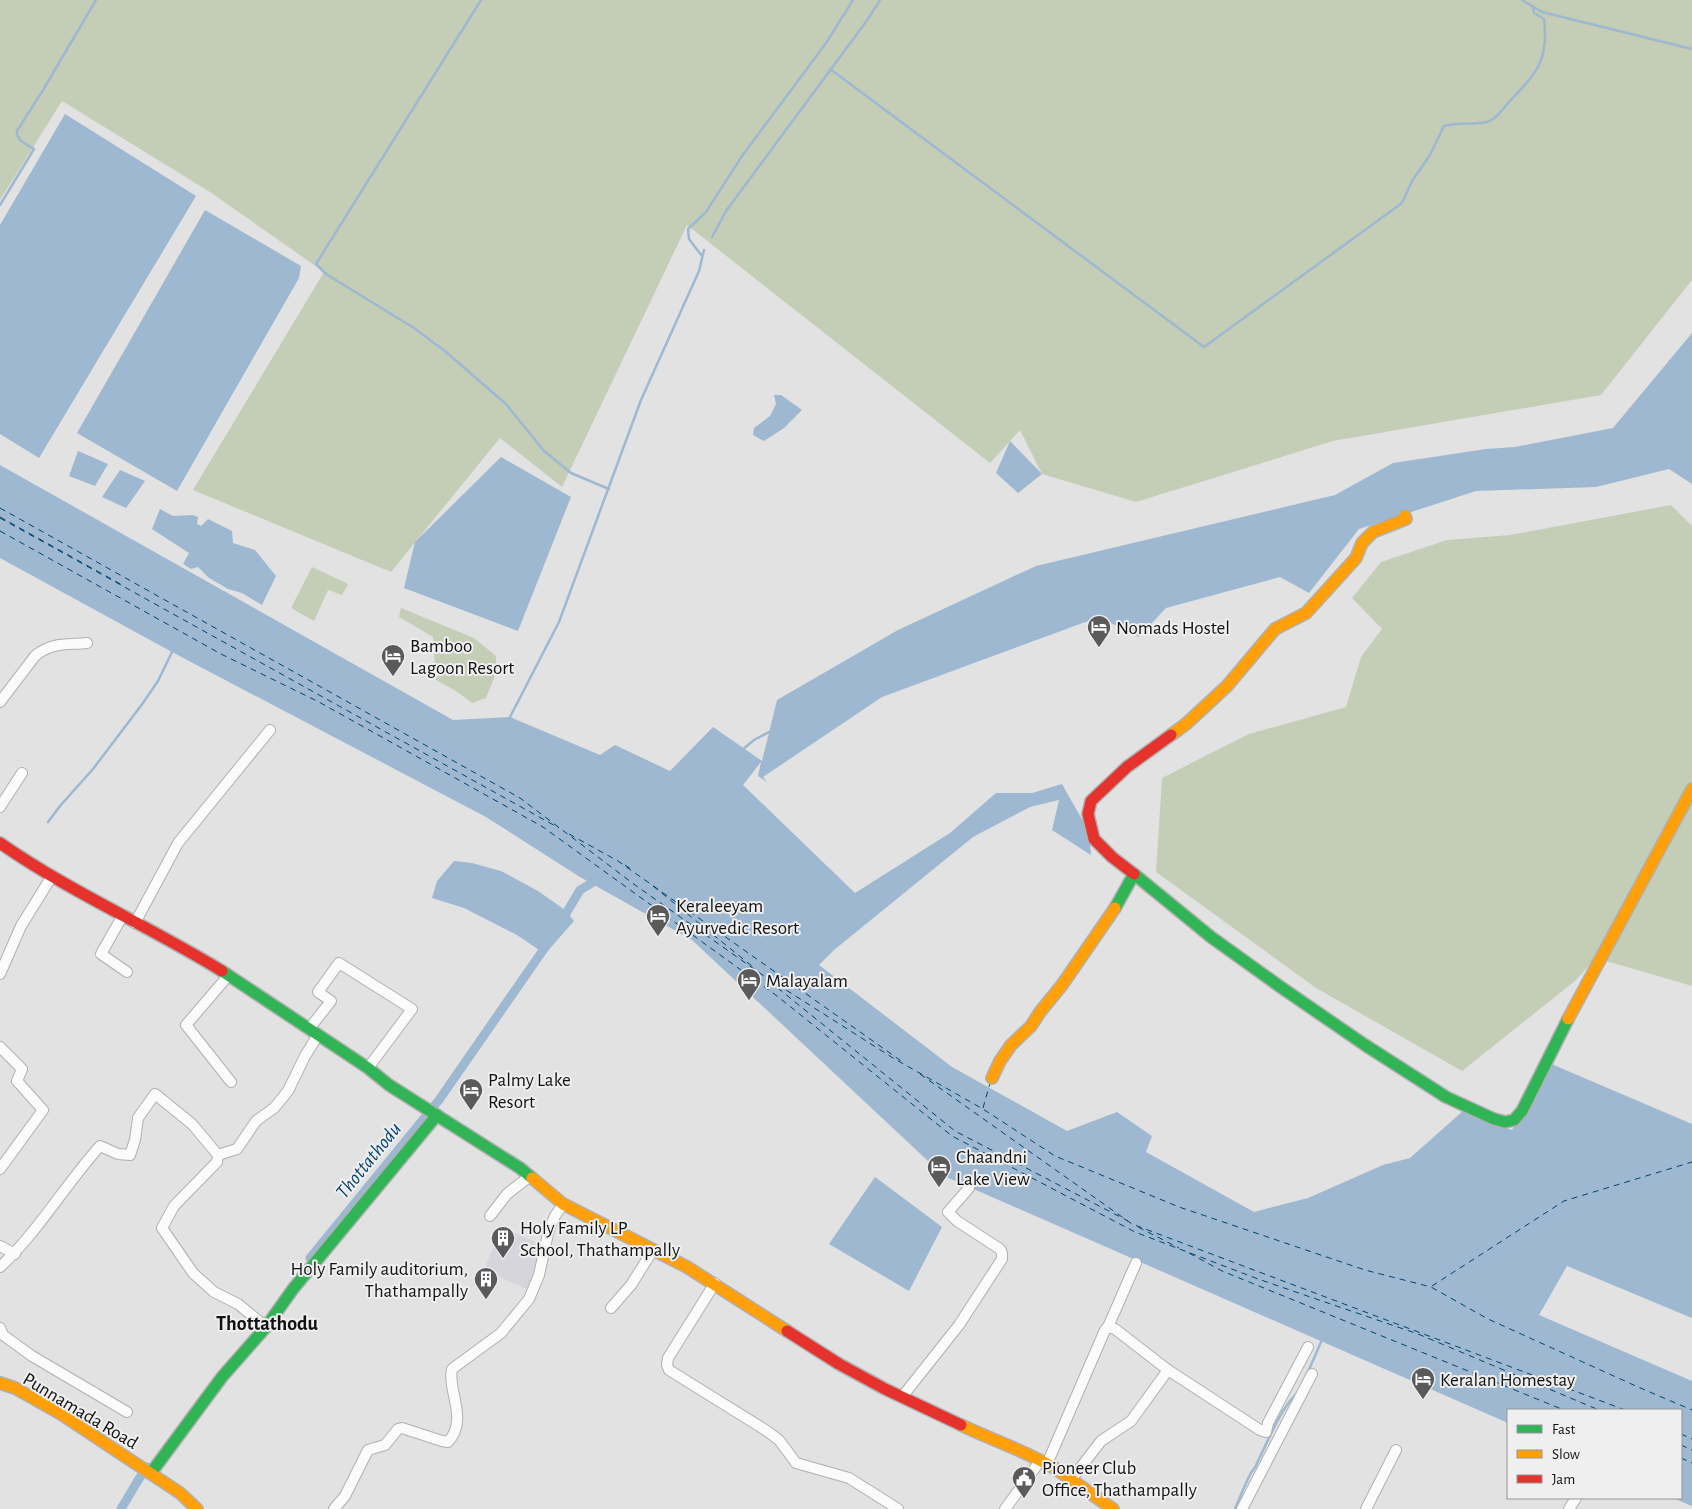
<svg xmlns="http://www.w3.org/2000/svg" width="1692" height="1509" viewBox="0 0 1692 1509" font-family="'Alegreya Sans',sans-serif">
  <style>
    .built { fill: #d5d5db }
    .green { fill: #c4ceb7 }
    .water { fill: #9db8d0 }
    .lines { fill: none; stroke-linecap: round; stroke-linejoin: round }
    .stream { stroke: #9db8d0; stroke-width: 2.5 }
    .canal { stroke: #9db8d0; stroke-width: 9 }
    .ferry { stroke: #01446f; stroke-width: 1; stroke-dasharray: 6 5; stroke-linecap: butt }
    .street-casing { stroke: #b0b0b0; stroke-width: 12 }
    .fast-casing { stroke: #b0b0b0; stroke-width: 14 }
    .slow-casing { stroke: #b0b0b0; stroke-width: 14 }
    .jam-casing { stroke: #b0b0b0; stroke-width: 14 }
    .street { stroke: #fbfbfb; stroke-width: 10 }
    .fast { stroke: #30b455; stroke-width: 11 }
    .slow { stroke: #ff9f0a; stroke-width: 11 }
    .jam { stroke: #e5322d; stroke-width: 11 }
    .labels { text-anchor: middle; stroke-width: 4; stroke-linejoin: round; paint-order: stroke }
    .poi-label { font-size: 19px; fill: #111112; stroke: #efeff0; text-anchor: start }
    .street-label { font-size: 19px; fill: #111112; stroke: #efeff0 }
    .water-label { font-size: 20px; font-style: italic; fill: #01446f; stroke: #efeff0 }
    .neighbourhood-label { font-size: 20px; font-weight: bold; fill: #111112; stroke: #efeff0 }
  </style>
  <rect width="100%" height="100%" fill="#e2e2e2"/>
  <path class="built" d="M 502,1227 L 547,1247 L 529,1290 L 484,1270 Z"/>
  <g class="green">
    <path d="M 0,0 L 1692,0 L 1692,280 L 1601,395 L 1333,441 L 1136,502 L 1042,474 L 1020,430 L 990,463 L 687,225 L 562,487 L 500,438 L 391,572 L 193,490 L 324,272 L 210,192 L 62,101 L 0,200 Z"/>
    <path d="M 1671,505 L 1692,526 L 1692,986 L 1596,958 L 1575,981 L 1462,1071 L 1316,988 L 1156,872 L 1162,778 L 1249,734 L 1346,707 L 1361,657 L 1382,629 L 1352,598 L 1381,562 L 1447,540 L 1510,535 Z"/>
    <path d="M 312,567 L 348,584 L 342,595 L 328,590 L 314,621 L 291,608 Z"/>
    <path d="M 401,608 L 474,638 L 496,656 L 496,673 L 486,698 L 472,703 L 456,691 L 436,680 L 433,637 L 399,617 Z"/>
  </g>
  <g class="water">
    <path d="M 65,114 L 196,196 L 39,458 L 0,434 L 0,225 Z"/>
    <path d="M 205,210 L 301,266 L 299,278 L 177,491 L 77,433 Z"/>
    <path d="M 1692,333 L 1692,484 L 1669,469 L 1596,487 L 1476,491 L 1359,529 L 1309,593 L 1280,577 L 1166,608 L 1139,637 L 1099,617 L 882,697 L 763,777 L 767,782 L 758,776 L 761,762 L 743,785 L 855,893 L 950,833 L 996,793 L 1032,793 L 1062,784 L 1089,832 L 1091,855 L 1052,830 L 1059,800 L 1030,807 L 973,837 L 834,950 L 819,965 L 952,1067 L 1067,1131 L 1117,1112 L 1152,1136 L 1146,1152 L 1254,1212 L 1308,1198 L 1383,1165 L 1410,1158 L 1463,1111 L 1512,1130 L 1549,1063 L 1692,1124 L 1692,1318 L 1567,1266 L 1539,1315 L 1692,1381 L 1692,1506 L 1673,1498 L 1681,1498 L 1681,1410 L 1508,1410 L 1508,1423 L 944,1176 L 692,940 L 580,877 L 486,817 L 172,652 L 0,558 L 0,465 L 453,720 L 510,717 L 600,755 L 615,745 L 670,771 L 713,727 L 762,761 L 777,700 L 898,630 L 1036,566 L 1335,495 L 1393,463 L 1486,449 L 1515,447 L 1613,428 Z"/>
    <path d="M 774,395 L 781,395 L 802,410 L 784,428 L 764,441 L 753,435 L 754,428 L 770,416 L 776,404 Z"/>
    <path d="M 1010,441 L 1042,474 L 1018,493 L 996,473 Z"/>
    <path d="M 78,451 L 108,464 L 95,486 L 69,476 Z"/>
    <path d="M 501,457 L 571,497 L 518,631 L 404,588 L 415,542 Z"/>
    <path d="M 120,470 L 145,481 L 126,508 L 102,497 Z"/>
    <path d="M 160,509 L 173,516 L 193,515 L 198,517 L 197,524 L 201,526 L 208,519 L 232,531 L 233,543 L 255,550 L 276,576 L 262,605 L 242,593 L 228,589 L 209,578 L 198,567 L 191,569 L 183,564 L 189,553 L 152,529 Z"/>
    <path d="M 454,861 L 472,863 L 501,871 L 538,891 L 565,910 L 574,921 L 545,954 L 517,935 L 464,908 L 432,898 L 437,881 Z"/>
    <path d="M 875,1177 L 942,1227 L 909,1291 L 829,1244 Z"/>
  </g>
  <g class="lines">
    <g class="stream">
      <path d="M 481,0 L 316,264 L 326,274 L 414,328 L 446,352 L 506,404 L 544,451 L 571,473 L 609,489"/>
      <path d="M 1522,0 L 1542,12 L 1692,49"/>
      <path d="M 830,69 L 1204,347 L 1402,203 L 1412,181 L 1430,155 L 1444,126 C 1459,122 1474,125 1487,122 C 1497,119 1503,108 1510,101 C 1537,72 1549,61 1544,19 L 1534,13 L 1533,7"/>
      <path d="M 0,205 L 34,149 L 21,141 L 17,135 L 17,131 L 43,90 L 96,0"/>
      <path d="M 712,237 L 726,211 L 868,19 L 880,0"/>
      <path d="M 702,256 L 689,239 L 688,229 L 706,212 L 742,156 L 826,43 L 853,0"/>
      <path d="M 509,719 L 559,622 L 641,400 L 699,271 L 704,250"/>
      <path d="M 742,750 L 754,740 L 771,731"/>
      <path d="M 48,822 L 60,806 L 93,769 L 143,703 L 158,681 L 172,652"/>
      <path d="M 1308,1372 L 1321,1342"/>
      <path d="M 1235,1509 C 1240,1497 1245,1484 1251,1473 C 1253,1470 1256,1467 1257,1463 C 1267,1444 1281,1406 1298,1393"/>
    </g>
    <g class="canal">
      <path d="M 561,922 L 580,890 L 602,877"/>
      <path d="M 310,1258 L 439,1100 L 548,943"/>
      <path d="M 121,1509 L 137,1482 L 147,1467"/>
    </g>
    <g class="ferry">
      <path d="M 0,508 L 520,798 L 635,885 L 764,976 L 893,1058 L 983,1109 L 1055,1156 L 1179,1207 L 1365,1270 L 1431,1287 L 1488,1319 L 1638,1387 L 1692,1410"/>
      <path d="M 0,517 L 124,586"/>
      <path d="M 0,518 L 559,828"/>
      <path d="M 0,531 L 221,654 L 319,702 L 543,827 L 777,996 L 952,1136 L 1135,1232 L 1258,1279 L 1418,1334 L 1599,1410"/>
      <path d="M 569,834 L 618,861 L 904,1063"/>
      <path d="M 625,865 L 634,871"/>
      <path d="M 653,886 L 753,967"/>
      <path d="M 769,981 L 955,1131 L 1128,1221"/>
      <path d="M 920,1074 L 1132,1224 L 1625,1410"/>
      <path d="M 983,1108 L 990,1083"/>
      <path d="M 1138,1227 L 1179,1248"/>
      <path d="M 1189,1253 L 1222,1271 L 1564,1410"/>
      <path d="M 1432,1286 L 1564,1201 L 1692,1162"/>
      <path d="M 1681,1434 L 1692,1439"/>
      <path d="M 1681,1445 L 1692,1450"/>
      <path d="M 1681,1458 L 1692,1463"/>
    </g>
    <g class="street-casing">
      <g id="street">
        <path d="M 0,702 L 35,656 C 51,642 67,645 87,643"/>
        <path d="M 0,807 L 22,773"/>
        <path d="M 123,915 L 101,954 L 127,972"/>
        <path d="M 135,923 L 178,843 L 270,730"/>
        <path d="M 0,974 L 21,926 L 52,876"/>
        <path d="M 228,976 L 186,1025 L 231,1082"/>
        <path d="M 309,1029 L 331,1001 L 318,992 L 339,963 L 412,1009 L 368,1068"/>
        <path d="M 0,1047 L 22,1069 L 17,1081 L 43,1110 L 0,1169"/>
        <path d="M 218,1155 L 217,1162 L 174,1206 L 162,1228 L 193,1273 L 214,1292 L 238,1304 L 266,1327"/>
        <path d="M 490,1216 L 507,1194 L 530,1176"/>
        <path d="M 0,1246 L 15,1254"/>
        <path d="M 0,1267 C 38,1232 65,1185 100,1146 L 118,1154 L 130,1155 L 135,1140 L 138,1118 L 155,1094 L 192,1124 L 218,1155 L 237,1149 L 256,1121 L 274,1108 L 288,1091 L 305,1056 L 318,1035"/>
        <path d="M 715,1283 L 668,1358 L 667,1365 L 669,1370 L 767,1431 L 779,1440 L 796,1463 L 849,1478 L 898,1509"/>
        <path d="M 611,1308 L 631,1285 L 653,1250"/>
        <path d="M 1108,1327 L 1136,1263"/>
        <path d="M 0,1328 L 3,1335 L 32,1356 L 127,1412"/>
        <path d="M 902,1397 L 959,1325 L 1002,1259 L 1002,1253 L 1000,1249 L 957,1221 L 948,1212 L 969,1188"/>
        <path d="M 1047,1464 L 1105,1330 L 1108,1327 L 1115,1329 L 1168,1370 L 1260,1430 L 1266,1432 L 1268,1423 L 1308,1347"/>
        <path d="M 1071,1480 L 1101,1441 L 1131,1421 L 1168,1370"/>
        <path d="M 334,1509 L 345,1496 L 368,1450 L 385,1445 L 398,1429 L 402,1428 L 442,1441 L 448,1442 C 469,1419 447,1391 452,1369 L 501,1333 L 529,1299 L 539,1275 L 549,1229 L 555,1216 L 563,1204"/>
        <path d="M 1005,1509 L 1040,1461"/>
        <path d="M 1242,1509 L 1312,1374"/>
        <path d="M 1366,1509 L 1396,1450"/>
        <path d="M 1569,1509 L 1576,1498"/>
      </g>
    </g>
    <g class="fast-casing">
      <g id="fast">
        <path d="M 1115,908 L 1134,874 L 1211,937 L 1282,988 L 1365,1045 L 1446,1097 L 1494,1119 L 1505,1122 L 1514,1120 L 1522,1111 L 1568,1019"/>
        <path d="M 222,971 L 368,1068 L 389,1085 L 520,1168 L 532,1178"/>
        <path d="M 151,1473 L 222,1377 L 266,1327 L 293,1289 L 437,1115"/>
      </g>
    </g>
    <g class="slow-casing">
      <g id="slow">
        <path d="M 1171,735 L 1186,724 L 1227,686 L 1275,629 L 1306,613 L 1356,558 L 1362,543 L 1373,532 L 1406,519 L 1405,516"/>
        <path d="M 1568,1019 L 1692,789"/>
        <path d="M 992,1078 L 1000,1061 L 1011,1045 L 1031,1026 L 1040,1012 L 1062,985 L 1115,908"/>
        <path d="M 532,1178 L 563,1204 L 687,1267 L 787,1331"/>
        <path d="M 0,1383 L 15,1388 L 61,1414 L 180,1493 L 197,1509"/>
        <path d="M 961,1425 C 992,1440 1026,1451 1056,1469 C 1075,1482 1094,1496 1113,1509"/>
      </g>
    </g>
    <g class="jam-casing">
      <g id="jam">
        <path d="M 0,843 C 70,892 149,926 222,971"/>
        <path d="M 1134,874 L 1112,857 L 1094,839 L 1088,814 L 1091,801 L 1127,767 L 1171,735"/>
        <path d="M 787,1331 L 839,1364 L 885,1389 L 961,1425"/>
      </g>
    </g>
    <use href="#street" class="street"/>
    <use href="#fast" class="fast"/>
    <use href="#slow" class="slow"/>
    <use href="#jam" class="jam"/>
  </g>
  <defs>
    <g id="hotel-pin" transform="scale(1.25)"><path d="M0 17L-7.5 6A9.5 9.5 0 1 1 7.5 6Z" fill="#5a5a5b" stroke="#efeff0"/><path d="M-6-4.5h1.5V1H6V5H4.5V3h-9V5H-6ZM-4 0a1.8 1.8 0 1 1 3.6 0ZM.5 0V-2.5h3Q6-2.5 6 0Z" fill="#fff"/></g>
    <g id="building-pin" transform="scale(1.25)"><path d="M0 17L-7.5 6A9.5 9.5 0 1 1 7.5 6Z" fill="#5a5a5b" stroke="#efeff0"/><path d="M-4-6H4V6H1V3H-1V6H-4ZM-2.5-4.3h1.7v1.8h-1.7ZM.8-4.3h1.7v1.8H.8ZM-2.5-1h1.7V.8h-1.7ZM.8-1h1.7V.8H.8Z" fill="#fff"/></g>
    <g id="civic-pin" transform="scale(1.25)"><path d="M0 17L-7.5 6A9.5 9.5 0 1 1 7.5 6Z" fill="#5a5a5b" stroke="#efeff0"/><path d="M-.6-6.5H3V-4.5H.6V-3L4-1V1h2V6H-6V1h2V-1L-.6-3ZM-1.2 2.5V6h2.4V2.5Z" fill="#fff"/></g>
  </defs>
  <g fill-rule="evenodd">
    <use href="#hotel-pin" x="1099" y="627"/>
    <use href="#hotel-pin" x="393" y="656"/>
    <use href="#hotel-pin" x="658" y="916"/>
    <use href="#hotel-pin" x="749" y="980"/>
    <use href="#hotel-pin" x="471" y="1090"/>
    <use href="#hotel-pin" x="939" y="1167"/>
    <use href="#building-pin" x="503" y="1238"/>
    <use href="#building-pin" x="486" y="1279"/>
    <use href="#hotel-pin" x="1423" y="1379"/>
    <use href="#civic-pin" x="1024" y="1478"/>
  </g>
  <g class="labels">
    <g class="poi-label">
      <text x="1116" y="634">Nomads Hostel</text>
      <text x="410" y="652">Bamboo<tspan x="410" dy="22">Lagoon Resort</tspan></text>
      <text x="676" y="912">Keraleeyam<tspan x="676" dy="22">Ayurvedic Resort</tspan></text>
      <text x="766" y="987">Malayalam</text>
      <text x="488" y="1086">Palmy Lake<tspan x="488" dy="22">Resort</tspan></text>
      <text x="956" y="1163">Chaandni<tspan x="956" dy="22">Lake View</tspan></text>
      <text x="520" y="1234">Holy Family LP<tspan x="520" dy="22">School, Thathampally</tspan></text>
      <text x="468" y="1275" text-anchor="end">Holy Family auditorium,<tspan x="468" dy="22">Thathampally</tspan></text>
      <text x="1440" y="1386">Keralan Homestay</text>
      <text x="1042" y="1474">Pioneer Club<tspan x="1042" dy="22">Office, Thathampally</tspan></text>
    </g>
    <g class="street-label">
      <text transform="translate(81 1410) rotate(31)" y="7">Punnamada Road</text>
    </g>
    <g class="water-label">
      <text transform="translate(368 1160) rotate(-51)" y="7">Thottathodu</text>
    </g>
    <g class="neighbourhood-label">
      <text x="267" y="1330">Thottathodu</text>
    </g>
  </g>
  <rect x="1507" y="1409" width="175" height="90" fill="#efeff0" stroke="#969697"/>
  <rect x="1517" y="1425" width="25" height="8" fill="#30b455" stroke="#969697"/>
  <text x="1552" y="1434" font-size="15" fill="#111112">Fast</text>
  <rect x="1517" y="1450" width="25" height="8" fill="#ff9f0a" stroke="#969697"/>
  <text x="1552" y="1459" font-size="15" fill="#111112">Slow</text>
  <rect x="1517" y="1475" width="25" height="8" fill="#e5322d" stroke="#969697"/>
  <text x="1552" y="1484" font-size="15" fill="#111112">Jam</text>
</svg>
